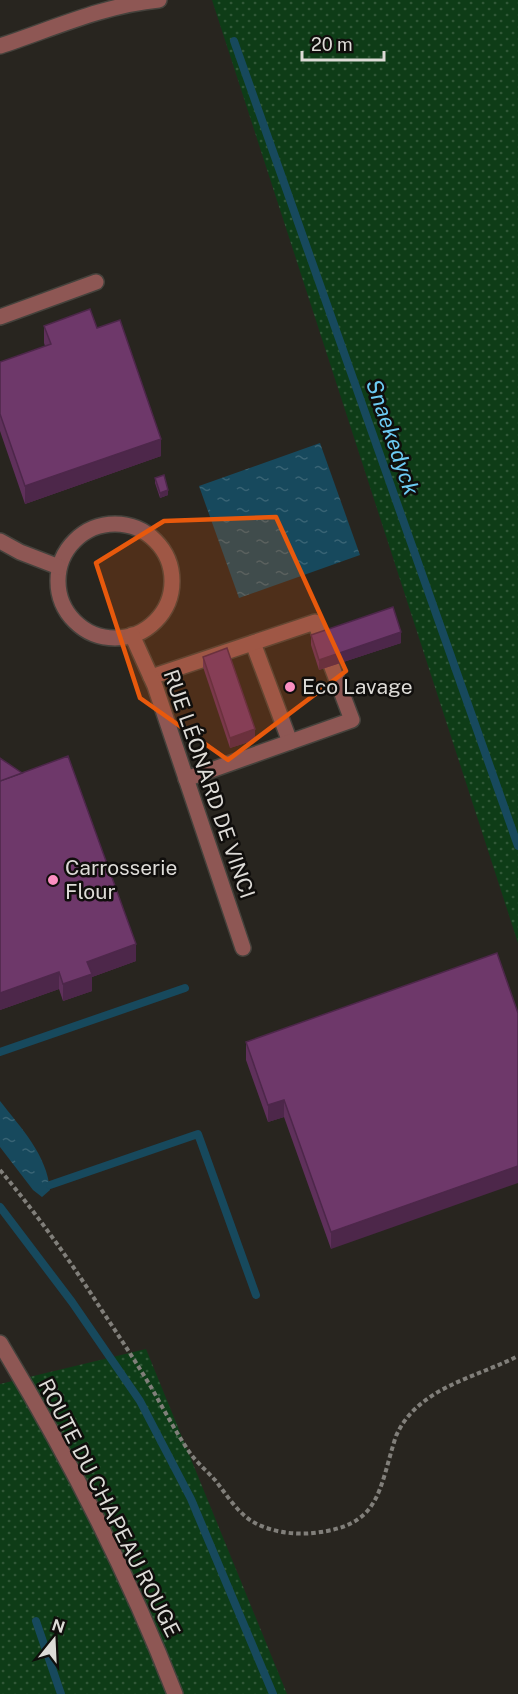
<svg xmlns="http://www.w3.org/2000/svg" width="518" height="1694" viewBox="0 0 518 1694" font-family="'Public Sans',sans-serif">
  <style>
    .grass { fill: url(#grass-dots) }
    .water { fill: url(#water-ripples) }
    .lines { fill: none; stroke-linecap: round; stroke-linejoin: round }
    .stream { stroke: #17495d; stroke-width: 8 }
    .service-casing { stroke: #45423c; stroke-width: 18 }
    .minor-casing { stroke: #45423c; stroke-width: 18 }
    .tertiary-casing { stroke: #45423c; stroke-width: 18 }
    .path { stroke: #817f7a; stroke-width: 4; stroke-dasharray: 4.5 3; stroke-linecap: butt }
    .service { stroke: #8e5754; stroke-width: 15 }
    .minor { stroke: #8e5754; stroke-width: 15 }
    .tertiary { stroke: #8e5754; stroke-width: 15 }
    .wall { fill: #5f305b }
    .shaded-wall { fill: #4d274a }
    .building { fill: #6e386a; stroke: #4d274a; stroke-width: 1.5 }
    .marked { fill: #e8590c; fill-opacity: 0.2; stroke: #e8590c; stroke-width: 4.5; stroke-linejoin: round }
    .poi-dot { fill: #fc8fc2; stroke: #100e0c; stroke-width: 2 }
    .labels { text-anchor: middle; stroke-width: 5; stroke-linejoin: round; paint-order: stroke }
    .poi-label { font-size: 21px; fill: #dddbd7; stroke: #100e0c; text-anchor: start }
    .street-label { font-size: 21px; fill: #dddbd7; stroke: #100e0c }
    .water-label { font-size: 22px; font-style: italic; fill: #6dcbf4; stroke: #100e0c }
  </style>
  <defs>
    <pattern id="grass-dots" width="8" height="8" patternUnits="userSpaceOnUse" patternTransform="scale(1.5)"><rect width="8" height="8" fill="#0e3c17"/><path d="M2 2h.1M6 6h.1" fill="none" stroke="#315838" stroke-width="1.8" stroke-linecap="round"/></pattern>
    <pattern id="water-ripples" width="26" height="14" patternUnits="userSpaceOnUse" patternTransform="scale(1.5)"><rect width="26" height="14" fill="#17495d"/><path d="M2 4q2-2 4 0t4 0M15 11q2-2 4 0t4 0" fill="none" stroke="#386374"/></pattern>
  </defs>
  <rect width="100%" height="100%" fill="#28251f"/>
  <g class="grass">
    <path d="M 212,0 L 518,0 L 518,943 Z"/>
    <path d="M 146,1349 L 287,1694 L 0,1694 L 0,1384 Z"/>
  </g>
  <g class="water">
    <path d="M 320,443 L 360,555 L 239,598 L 199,486 Z"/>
    <path d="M 0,1101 C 21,1128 47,1155 50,1190 L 42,1197 L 33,1190 L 0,1147 Z"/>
  </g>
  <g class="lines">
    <g class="stream">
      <path d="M 234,41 L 518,846"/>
      <path d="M 0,1052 L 185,988"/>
      <path d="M 50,1185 L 198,1134 L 256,1295"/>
      <path d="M 0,1207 L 72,1302 L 140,1401 L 191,1499 L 273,1694"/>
      <path d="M 36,1621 L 61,1694"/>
    </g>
    <g class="service-casing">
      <g id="service">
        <path d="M 253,643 L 290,742"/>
        <path d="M 151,677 L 315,622 L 352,720 L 186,779"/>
      </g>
    </g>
    <g class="minor-casing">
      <g id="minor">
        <path d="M 0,46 C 52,29 104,5 159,0"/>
        <path d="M 0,317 L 96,282"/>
        <circle cx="115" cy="581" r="57"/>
        <path d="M 0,541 L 20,552 L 59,567"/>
        <path d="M 132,635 L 155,686 L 243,948"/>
      </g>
    </g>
    <g class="tertiary-casing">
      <path id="tertiary" d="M 0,1343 C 67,1454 128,1573 175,1694"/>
    </g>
    <path class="path" d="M 0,1170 C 36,1213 69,1259 99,1306 C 117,1333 134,1359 151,1387 C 163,1408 174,1429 188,1450 C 195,1461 206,1470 215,1480 C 227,1495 238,1514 255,1523 C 272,1532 294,1535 313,1533 C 381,1526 378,1492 396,1436 C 417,1388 475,1378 518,1356"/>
    <use href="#service" class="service"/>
    <use href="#minor" class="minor"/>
    <use href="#tertiary" class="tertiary"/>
  </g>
  <g class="wall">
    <path d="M 44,326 L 97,328 L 161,456 L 25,504 L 0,431 L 0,362 L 45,346 L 44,343 Z"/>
    <path d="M 155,478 L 168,495 L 160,498 L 155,483 Z"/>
    <path d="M 311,635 L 401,643 L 319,670 L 311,645 Z"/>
    <path d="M 203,657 L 255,740 L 230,748 L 203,667 Z"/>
    <path d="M 0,758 L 136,961 L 92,977 L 92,991 L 63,1001 L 59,989 L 0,1010 Z"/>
    <path d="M 497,953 L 331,1249 L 284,1117 L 268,1122 L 246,1060 L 246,1042 Z"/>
  </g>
  <g class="shaded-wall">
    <path d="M 161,439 L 161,456 L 25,504 L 25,486 Z"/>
    <path d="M 168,490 L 168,495 L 160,498 L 160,493 Z"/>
    <path d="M 401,632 L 401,643 L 319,670 L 319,660 Z"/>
    <path d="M 255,729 L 255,740 L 230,748 L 230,738 Z"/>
    <path d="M 136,944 L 136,961 L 92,977 L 92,991 L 63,1001 L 63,984 L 87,962 Z"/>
    <path d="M 59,972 L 59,989 L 0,1010 L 0,993 Z"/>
    <path d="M 284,1100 L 284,1117 L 268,1122 L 268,1105 Z"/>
    <path d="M 518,1166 L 518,1183 L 331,1249 L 331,1232 Z"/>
  </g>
  <g class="building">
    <path d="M 90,309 L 97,328 L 120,320 L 161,439 L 25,486 L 0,414 L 0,362 L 51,344 L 44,326 Z"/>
    <path d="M 164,475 L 168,490 L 160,493 L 155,478 Z"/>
    <path d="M 393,607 L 401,632 L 319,660 L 311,635 Z"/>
    <path d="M 227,648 L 255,729 L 230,738 L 203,657 Z"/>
    <path d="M 68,756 L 136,944 L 87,962 L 92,974 L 63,984 L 59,972 L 0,993 L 0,781 Z"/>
    <path d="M 0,758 L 22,773 L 0,781 Z"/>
    <path d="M 497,953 L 518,1013 L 518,1166 L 331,1232 L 284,1100 L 268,1105 L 246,1042 Z"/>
  </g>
  <path class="marked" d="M 276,517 L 346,671 L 228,760 L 140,698 L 96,563 L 164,521 Z"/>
  <g class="poi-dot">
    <circle cx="290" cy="687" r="6"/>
    <circle cx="53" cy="880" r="6"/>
  </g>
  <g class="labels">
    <g class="poi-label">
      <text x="302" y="694">Eco Lavage</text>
      <text x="65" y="875">Carrosserie<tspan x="65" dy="24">Flour</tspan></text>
    </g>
    <g class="street-label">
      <text transform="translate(209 784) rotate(71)" y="7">RUE LÉONARD DE VINCI</text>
      <text transform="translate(109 1508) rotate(63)" y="7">ROUTE DU CHAPEAU ROUGE</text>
    </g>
    <g class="water-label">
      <text transform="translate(393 437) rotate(71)" y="8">Snaekedyck</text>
    </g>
  </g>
  <g transform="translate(54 1640) rotate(18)" stroke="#100e0c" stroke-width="4.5" paint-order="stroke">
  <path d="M0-4.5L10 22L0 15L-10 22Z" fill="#dddbd7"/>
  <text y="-9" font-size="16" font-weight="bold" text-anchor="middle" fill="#dddbd7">N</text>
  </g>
  <path d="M302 51v9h82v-9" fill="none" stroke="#dddbd7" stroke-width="3"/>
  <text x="311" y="51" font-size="18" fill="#dddbd7" stroke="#100e0c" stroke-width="4.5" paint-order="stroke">20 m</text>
</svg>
